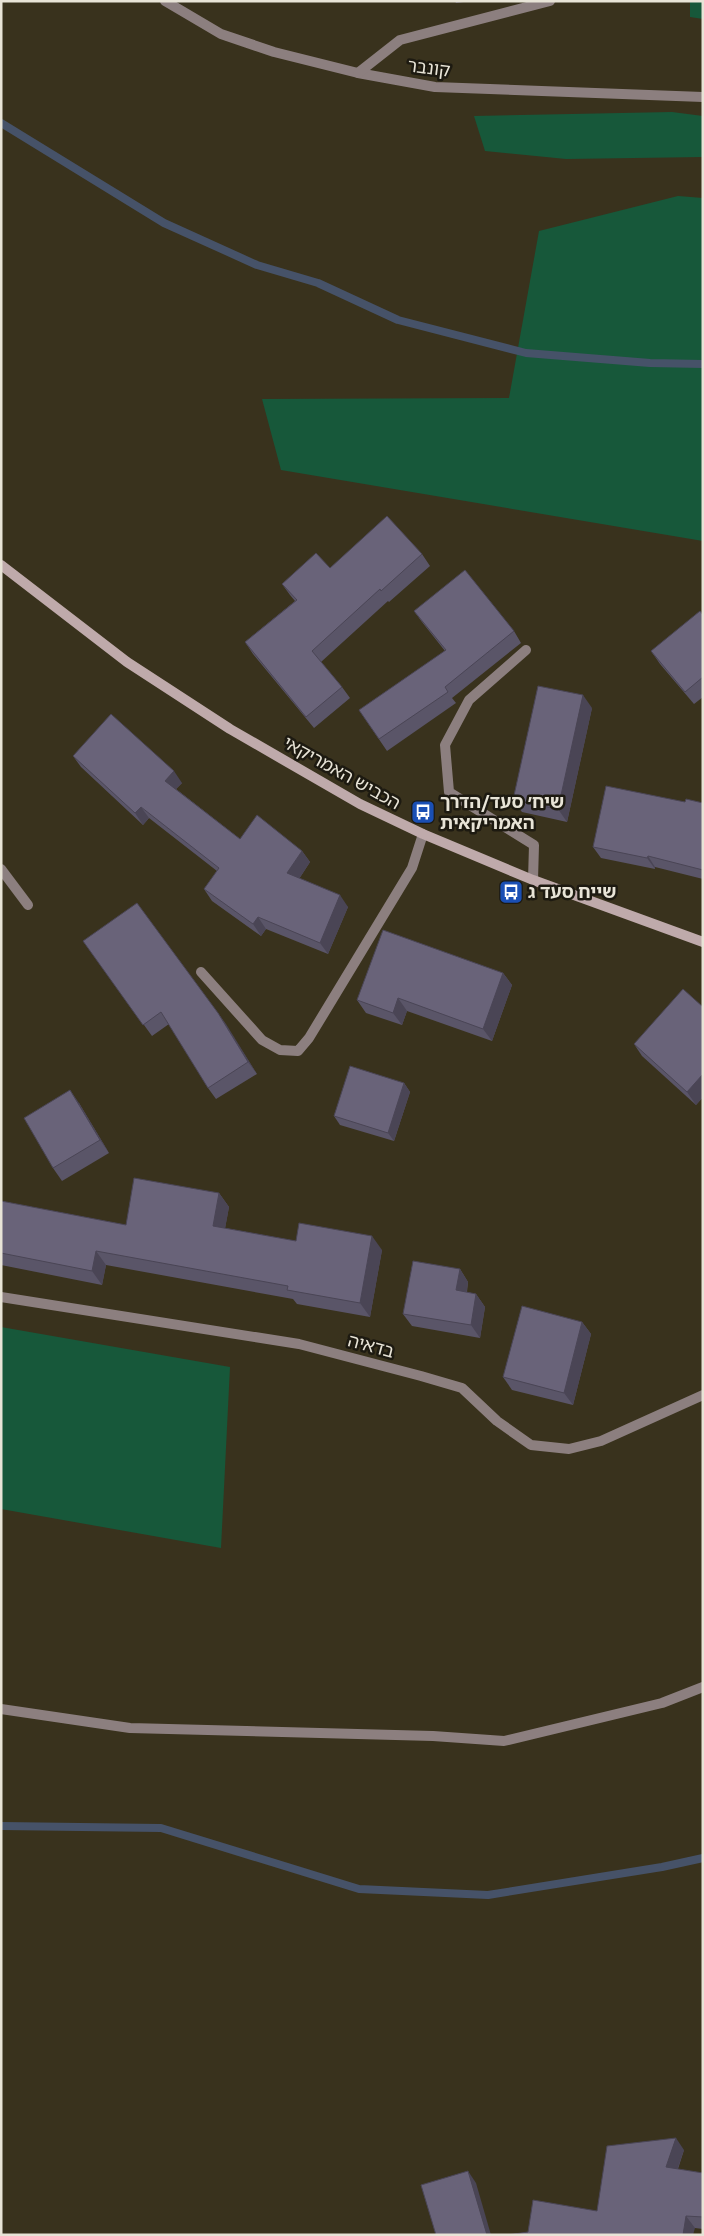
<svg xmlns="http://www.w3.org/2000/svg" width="704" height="2236" viewBox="0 0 704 2236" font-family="'Golos Text','Noto Sans Hebrew',sans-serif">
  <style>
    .green { fill: #17583a }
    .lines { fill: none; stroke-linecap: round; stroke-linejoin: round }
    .stream { stroke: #465268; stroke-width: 8 }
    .minor { stroke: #8c7f7f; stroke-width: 10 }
    .tertiary { stroke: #8c7f7f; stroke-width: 10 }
    .secondary { stroke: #bfaaab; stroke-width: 10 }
    .wall { fill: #5a5568 }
    .shaded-wall { fill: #4a4555 }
    .building { fill: #696379; stroke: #4a4555 }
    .labels { text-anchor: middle; stroke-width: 5; stroke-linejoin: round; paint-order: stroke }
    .street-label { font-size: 18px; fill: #e8e4d7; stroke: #1d1a11 }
    .poi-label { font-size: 18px; font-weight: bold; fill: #e8e4d7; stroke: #1d1a11; text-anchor: start }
  </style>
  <rect width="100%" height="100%" fill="#39321d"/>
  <g class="green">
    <path d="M 690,1 L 703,1 L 703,19 L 690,17 Z"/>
    <path d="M 672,112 L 703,116 L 703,157 L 566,159 L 485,151 L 474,116 Z"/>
    <path d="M 678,196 L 703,198 L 703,541 L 281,470 L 262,399 L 509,398 L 539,231 Z"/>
    <path d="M 1,1327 L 230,1367 L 221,1548 L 1,1509 Z"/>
  </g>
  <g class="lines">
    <g class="stream">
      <path d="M 1,123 L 164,223 L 257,265 L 318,283 L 398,320 L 526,353 L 650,363 L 703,364"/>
      <path d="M 1,1826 L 161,1828 L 359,1889 L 488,1895 L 662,1867 L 703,1858"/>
    </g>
    <g class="minor">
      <path d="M 165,1 L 221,34 L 274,52 L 358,73 L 435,87 L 703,97"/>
      <path d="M 358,73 L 400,40 L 550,1"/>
      <path d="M 526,650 L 469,700 L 445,745 L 449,792 L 534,845 L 533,880"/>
      <path d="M 1,869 L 28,905"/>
      <path d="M 201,972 L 262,1040 L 280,1050 L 298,1051 L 309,1038 L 412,868 L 423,834"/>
    </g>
    <g class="tertiary">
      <path d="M 1,1297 L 299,1344 L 421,1376 L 462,1388 L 497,1421 L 531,1445 L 569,1449 L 601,1441 L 703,1395"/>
      <path d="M 1,1709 L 130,1728 L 433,1736 L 504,1741 L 662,1703 L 703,1687"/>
    </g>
    <path class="secondary" d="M 1,565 L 127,662 L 230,729 L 360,804 L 423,834 L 533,880 L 703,942"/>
  </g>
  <g class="wall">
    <path d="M 455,1 L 471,1 L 456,3 Z"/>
    <path d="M 422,554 L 430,566 L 389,602 L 388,601 L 321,662 L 342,687 L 350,698 L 314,728 L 253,654 L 245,642 L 295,601 L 290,595 L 282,584 L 330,568 Z"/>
    <path d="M 414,611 L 514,631 L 521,643 L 452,698 L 456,703 L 387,751 L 359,710 L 445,651 L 422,622 Z"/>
    <path d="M 703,615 L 703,697 L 694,704 L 660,664 L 651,651 Z"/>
    <path d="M 592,708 L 567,822 L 522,812 L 513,800 Z"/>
    <path d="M 73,756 L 182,783 L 176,789 L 240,839 L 302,851 L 310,862 L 299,879 L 348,907 L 328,954 L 266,929 L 261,936 L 212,901 L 204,889 L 217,871 L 149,818 L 143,825 L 81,767 Z"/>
    <path d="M 685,802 L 703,803 L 703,879 L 655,867 L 655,869 L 601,858 L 593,847 Z"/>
    <path d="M 83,941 L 218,1013 L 257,1074 L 216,1099 L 208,1088 L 169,1024 L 152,1036 Z"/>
    <path d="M 503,973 L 512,985 L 492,1041 L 407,1011 L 402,1025 L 366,1013 L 357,1000 Z"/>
    <path d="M 703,1007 L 703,1097 L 696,1105 L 642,1056 L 634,1044 Z"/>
    <path d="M 404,1083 L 410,1092 L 394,1141 L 340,1125 L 334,1116 Z"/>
    <path d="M 79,1103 L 109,1153 L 62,1181 L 53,1168 Z"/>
    <path d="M 219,1193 L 229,1207 L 225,1228 L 296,1241 L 382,1250 L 370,1317 L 297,1304 L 293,1299 L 106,1265 L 102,1285 L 1,1265 L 1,1201 L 126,1225 Z"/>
    <path d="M 460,1269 L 468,1282 L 467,1292 L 476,1294 L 485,1307 L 480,1338 L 412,1326 L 403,1314 Z"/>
    <path d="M 582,1322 L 591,1334 L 573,1405 L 512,1390 L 503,1377 Z"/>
    <path d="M 684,2150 L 678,2169 L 703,2173 L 703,2229 L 695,2228 L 528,2232 L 597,2211 Z"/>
  </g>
  <g class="shaded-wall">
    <path d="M 583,695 L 592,708 L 567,822 L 558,809 Z"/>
    <path d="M 174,771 L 182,783 L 173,792 L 165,781 Z"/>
    <path d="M 141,807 L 149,818 L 143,825 L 135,813 Z"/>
    <path d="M 302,851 L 310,862 L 295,885 L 287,873 Z"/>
    <path d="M 648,856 L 655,867 L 655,869 L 647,858 Z"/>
    <path d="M 340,895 L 348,907 L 328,954 L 320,943 Z"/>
    <path d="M 258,917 L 266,929 L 261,936 L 253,924 Z"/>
    <path d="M 503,973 L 512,985 L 492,1041 L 483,1029 Z"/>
    <path d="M 398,998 L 407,1011 L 402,1025 L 393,1013 Z"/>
    <path d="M 218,1013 L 226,1024 L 257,1074 L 248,1062 Z"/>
    <path d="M 703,1074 L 703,1097 L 696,1105 L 687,1092 Z"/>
    <path d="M 404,1083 L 410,1092 L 394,1141 L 388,1133 Z"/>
    <path d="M 70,1090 L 79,1103 L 109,1153 L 100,1140 Z"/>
    <path d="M 219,1193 L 229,1207 L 223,1240 L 213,1226 Z"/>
    <path d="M 372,1236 L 382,1250 L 370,1317 L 360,1303 Z"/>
    <path d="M 96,1251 L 106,1265 L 102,1285 L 92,1271 Z"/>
    <path d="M 460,1269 L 468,1282 L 465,1303 L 456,1290 Z"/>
    <path d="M 476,1294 L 485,1307 L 480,1338 L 471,1325 Z"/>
    <path d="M 582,1322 L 591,1334 L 573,1405 L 564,1393 Z"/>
    <path d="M 676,2138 L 684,2150 L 674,2179 L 666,2167 Z"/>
    <path d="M 468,2171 L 476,2183 L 491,2235 L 487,2235 Z"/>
    <path d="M 686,2216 L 695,2228 L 693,2235 L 683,2235 Z"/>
  </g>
  <g class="building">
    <path d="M 387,516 L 422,554 L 381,591 L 380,589 L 312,651 L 342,687 L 306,717 L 245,642 L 297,600 L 282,584 L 316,553 L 330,568 Z"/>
    <path d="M 465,570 L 514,631 L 445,687 L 448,692 L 379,739 L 359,710 L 446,650 L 414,611 Z"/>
    <path d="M 700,611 L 703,615 L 703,677 L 685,692 L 651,651 Z"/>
    <path d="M 538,686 L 583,695 L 558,809 L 513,800 Z"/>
    <path d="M 111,714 L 174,771 L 165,781 L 240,839 L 257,815 L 302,851 L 287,873 L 340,895 L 320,943 L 258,917 L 253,924 L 204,889 L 219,868 L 141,807 L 135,813 L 73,756 Z"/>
    <path d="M 606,786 L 685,802 L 686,799 L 703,803 L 703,870 L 648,856 L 647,858 L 593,847 Z"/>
    <path d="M 137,903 L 218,1013 L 248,1062 L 208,1088 L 161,1012 L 143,1025 L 83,941 Z"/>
    <path d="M 383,930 L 503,973 L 483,1029 L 398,998 L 393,1013 L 357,1000 Z"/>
    <path d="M 683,989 L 703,1007 L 703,1074 L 687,1092 L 634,1044 Z"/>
    <path d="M 350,1066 L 404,1083 L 388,1133 L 334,1116 Z"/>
    <path d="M 70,1090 L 100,1140 L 53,1168 L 24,1118 Z"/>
    <path d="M 134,1178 L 219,1193 L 213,1226 L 296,1241 L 299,1223 L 372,1236 L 360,1303 L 287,1290 L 288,1286 L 96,1251 L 92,1271 L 1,1253 L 1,1201 L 126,1225 Z"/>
    <path d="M 413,1261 L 460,1269 L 456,1290 L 476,1294 L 471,1325 L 403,1314 Z"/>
    <path d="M 522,1306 L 582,1322 L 564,1393 L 503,1377 Z"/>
    <path d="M 676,2138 L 666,2167 L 703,2173 L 703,2217 L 686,2216 L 683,2235 L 507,2235 L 528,2232 L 533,2200 L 597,2211 L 607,2146 Z"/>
    <path d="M 468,2171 L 487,2235 L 436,2235 L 421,2185 Z"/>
  </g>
  <defs>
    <g id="bus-square" transform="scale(1.25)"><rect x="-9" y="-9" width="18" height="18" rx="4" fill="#1a4fb4" stroke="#1d1a11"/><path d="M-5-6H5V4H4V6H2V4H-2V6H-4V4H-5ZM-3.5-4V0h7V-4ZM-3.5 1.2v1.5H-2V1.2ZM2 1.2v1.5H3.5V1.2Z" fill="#fff"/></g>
  </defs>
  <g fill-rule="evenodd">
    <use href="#bus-square" x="423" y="812"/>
    <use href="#bus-square" x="511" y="892"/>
  </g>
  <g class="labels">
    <g class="street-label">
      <text transform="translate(429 68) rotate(7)" y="6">קונבר</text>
      <text transform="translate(342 773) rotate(29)" y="6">הכביש האמריקאי</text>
      <text transform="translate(371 1346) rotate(15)" y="6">בדאיה</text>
    </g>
    <g class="poi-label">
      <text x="440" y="808">שיח׳ סעד/הדרך<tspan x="440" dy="21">האמריקאית</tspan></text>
      <text x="528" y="898">שייח סעד ג</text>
    </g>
  </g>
  <rect width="704" height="2236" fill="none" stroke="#e8e4d7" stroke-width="5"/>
</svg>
